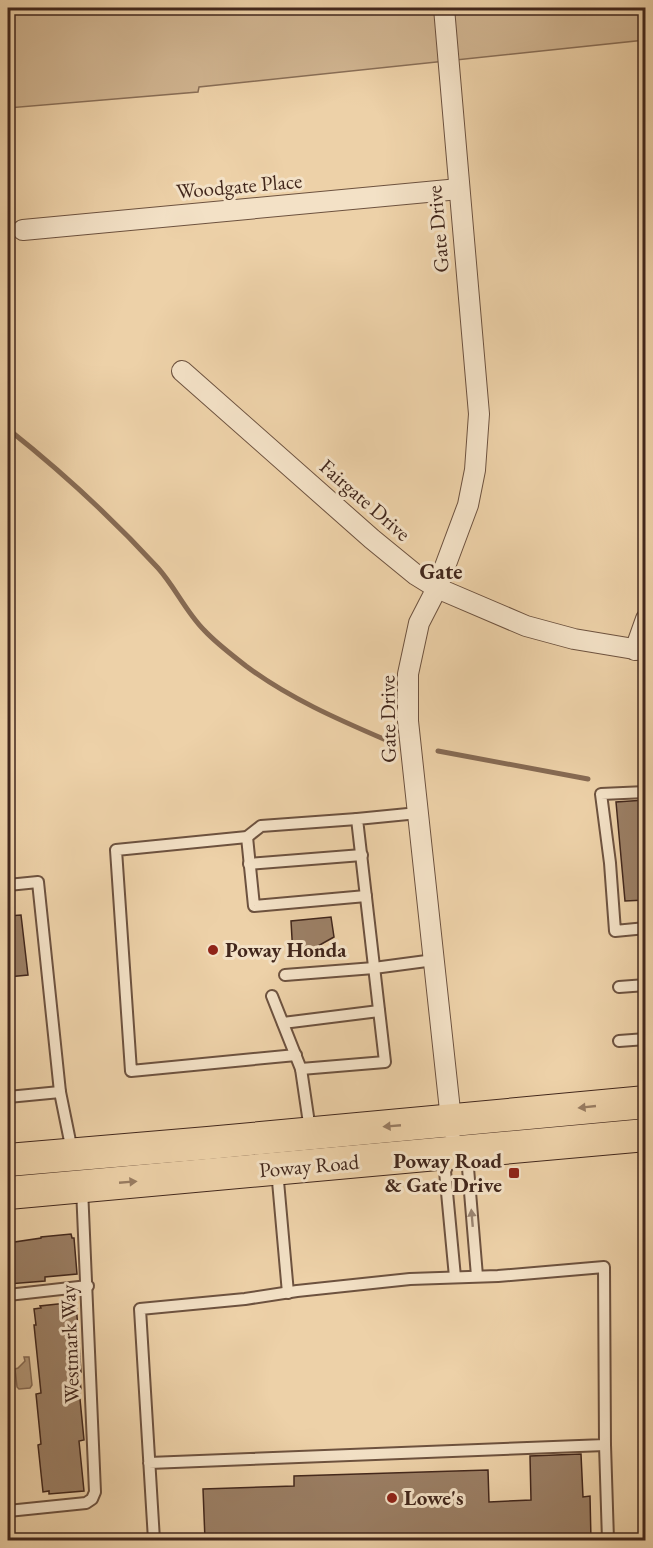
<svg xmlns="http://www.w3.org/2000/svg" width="653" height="1548" viewBox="0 0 653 1548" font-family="'EB Garamond',serif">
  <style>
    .green { fill: #d0b490; stroke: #896e56; stroke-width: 1.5 }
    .water { fill: #b39778; stroke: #866a53; stroke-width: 1.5 }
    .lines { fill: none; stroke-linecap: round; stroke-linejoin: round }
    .stream { stroke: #866a53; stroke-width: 5 }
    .building { fill: #9b7f65; stroke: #42271c; stroke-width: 1.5 }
    .service-casing { stroke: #6d523f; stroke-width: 14 }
    .minor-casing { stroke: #6d523f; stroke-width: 22 }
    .primary-casing { stroke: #42271c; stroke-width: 34 }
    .service { stroke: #f3e1c6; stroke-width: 10 }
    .minor { stroke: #f3e1c6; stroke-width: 20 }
    .primary { stroke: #edd1a8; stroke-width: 32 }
    .oneway { fill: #987c62 }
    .oneway2 { fill: #9a8471 }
    .poi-dot { fill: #8f2418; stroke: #f3e1c6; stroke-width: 2 }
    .labels { text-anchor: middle; stroke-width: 6; stroke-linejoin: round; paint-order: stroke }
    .street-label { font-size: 21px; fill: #42271c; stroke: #f3e1c6 }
    .poi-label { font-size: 21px; font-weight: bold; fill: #42271c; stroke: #f3e1c6; text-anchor: start }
    .neighbourhood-label { font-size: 22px; font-weight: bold; fill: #42271c; stroke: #f3e1c6 }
  </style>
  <rect width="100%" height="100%" fill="#edd1a8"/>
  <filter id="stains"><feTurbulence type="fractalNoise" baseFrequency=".00333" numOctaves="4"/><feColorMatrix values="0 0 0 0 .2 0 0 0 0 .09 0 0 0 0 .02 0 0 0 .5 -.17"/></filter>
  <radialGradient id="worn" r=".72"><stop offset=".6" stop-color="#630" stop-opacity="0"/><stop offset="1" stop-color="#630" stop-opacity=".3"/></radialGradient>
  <path class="green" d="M 8,8 L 645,8 L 645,40 L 199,87 L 198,92 L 8,108 Z"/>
  <path class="water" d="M 24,1357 L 29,1357 L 32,1385 L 30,1388 L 19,1389 L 17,1387 L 15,1369 L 18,1368 L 25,1361 Z"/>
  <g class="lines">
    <g class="stream">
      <path d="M 8,429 C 61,471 112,518 158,568 C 175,587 186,612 204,630 C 216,643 232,655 246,666 C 289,698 337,719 386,740"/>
      <path d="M 438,751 L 588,779"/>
    </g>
  </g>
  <g class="building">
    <path d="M 645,800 L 645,900 L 625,901 L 616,802 Z"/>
    <path d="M 21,915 L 28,975 L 8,977 L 8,916 Z"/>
    <path d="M 331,917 L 334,937 L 302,955 L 293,956 L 291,921 Z"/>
    <path d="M 71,1234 L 72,1238 L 74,1238 L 77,1274 L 45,1277 L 45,1281 L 8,1284 L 8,1243 L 41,1238 L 41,1237 Z"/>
    <path d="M 76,1302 L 81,1372 L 79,1372 L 81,1389 L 79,1389 L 84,1440 L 79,1441 L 84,1491 L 49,1494 L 49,1491 L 43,1492 L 38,1445 L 41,1444 L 36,1394 L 41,1393 L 34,1325 L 36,1325 L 34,1309 L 41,1308 L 40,1306 Z"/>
    <path d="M 581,1454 L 583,1497 L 590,1496 L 591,1540 L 205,1540 L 203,1489 L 294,1486 L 294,1476 L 488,1470 L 489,1502 L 531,1500 L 530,1456 Z"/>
  </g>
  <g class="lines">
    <g class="service-casing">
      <g id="service">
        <path d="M 646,792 L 601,794 L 610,863 L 615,931 L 646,928"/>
        <path d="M 247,837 L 254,906 L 366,896"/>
        <path d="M 249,864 L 362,855"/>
        <path d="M 8,885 L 38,882 L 60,1092 L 72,1151"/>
        <path d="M 285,975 L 374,968 L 434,960"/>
        <path d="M 619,987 L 646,985"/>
        <path d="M 272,996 L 301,1069 L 310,1130"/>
        <path d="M 283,1023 L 379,1011"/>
        <path d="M 619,1041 L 646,1039"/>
        <path d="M 296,1055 L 131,1071 L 116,850 L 247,837 L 261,826 L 357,819"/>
        <path d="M 301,1069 L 385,1062 L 357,819 L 418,813"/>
        <path d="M 8,1097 L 60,1092"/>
        <path d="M 277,1170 L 288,1293"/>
        <path d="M 455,1277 L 445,1171 L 454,1152 L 468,1168 L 477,1276"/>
        <path d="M 8,1295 L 88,1286"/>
        <path d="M 605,1445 L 608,1540"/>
        <path d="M 149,1463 L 605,1445 L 604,1267 L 498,1276 L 410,1279 L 297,1291 L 245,1299 L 140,1309 L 154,1540"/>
        <path d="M 8,1511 L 86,1503 L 92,1499 L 95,1492 L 82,1188"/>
      </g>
    </g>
    <g class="minor-casing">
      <g id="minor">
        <path d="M 444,8 L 479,414 L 475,470 L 468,505 L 437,588 L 419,623 L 408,674 L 408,721 L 452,1129"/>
        <path d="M 23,230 L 459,189"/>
        <path d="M 182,371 L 372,539 L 416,575 L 437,588 L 526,626 L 574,639 L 646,651"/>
        <path d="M 635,650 L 646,619"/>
      </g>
    </g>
    <g class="primary-casing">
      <g id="primary">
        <path d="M 8,1160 L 208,1143 L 646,1102"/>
        <path d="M 8,1193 L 646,1135"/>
      </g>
    </g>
    <use href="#service" class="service"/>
    <use href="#minor" class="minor"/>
    <use href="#primary" class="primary"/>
  </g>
  <defs><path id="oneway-solid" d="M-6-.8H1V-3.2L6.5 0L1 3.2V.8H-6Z" transform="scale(1.5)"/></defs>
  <g class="oneway">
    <use href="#oneway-solid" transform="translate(587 1107) rotate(174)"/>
    <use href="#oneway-solid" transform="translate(392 1126) rotate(175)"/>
    <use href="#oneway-solid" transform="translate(128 1182) rotate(-5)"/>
  </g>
  <use class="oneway2" href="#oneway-solid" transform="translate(472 1218) rotate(-95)"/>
  <g class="poi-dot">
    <circle cx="213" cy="950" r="6"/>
    <rect x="508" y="1167" width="12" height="12" rx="3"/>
    <circle cx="392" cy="1498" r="6"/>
  </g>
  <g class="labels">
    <g class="street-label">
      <text transform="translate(239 186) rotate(-5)" y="7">Woodgate Place</text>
      <text transform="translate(438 229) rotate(-95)" y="7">Gate Drive</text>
      <text transform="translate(365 500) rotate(41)" y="7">Fairgate Drive</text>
      <text transform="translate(388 719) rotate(-91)" y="7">Gate Drive</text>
      <text transform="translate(309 1166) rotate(-5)" y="7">Poway Road</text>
      <text transform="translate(70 1344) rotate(-92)" y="7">Westmark Way</text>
    </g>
    <g class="poi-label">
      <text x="225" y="957">Poway Honda</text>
      <text x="502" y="1168" text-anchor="end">Poway Road<tspan x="502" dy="24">&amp; Gate Drive</tspan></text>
      <text x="404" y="1505">Lowe's</text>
    </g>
    <g class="neighbourhood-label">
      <text x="441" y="579">Gate</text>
    </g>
  </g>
  <rect width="653" height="1548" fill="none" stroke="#edd1a8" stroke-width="30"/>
  <rect x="9" y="9" width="635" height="1530" fill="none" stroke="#42271c" stroke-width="3"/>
  <rect x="15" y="15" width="623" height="1518" fill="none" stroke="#42271c" stroke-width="1.5"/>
  <rect width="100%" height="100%" filter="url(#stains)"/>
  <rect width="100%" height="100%" fill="url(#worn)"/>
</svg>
